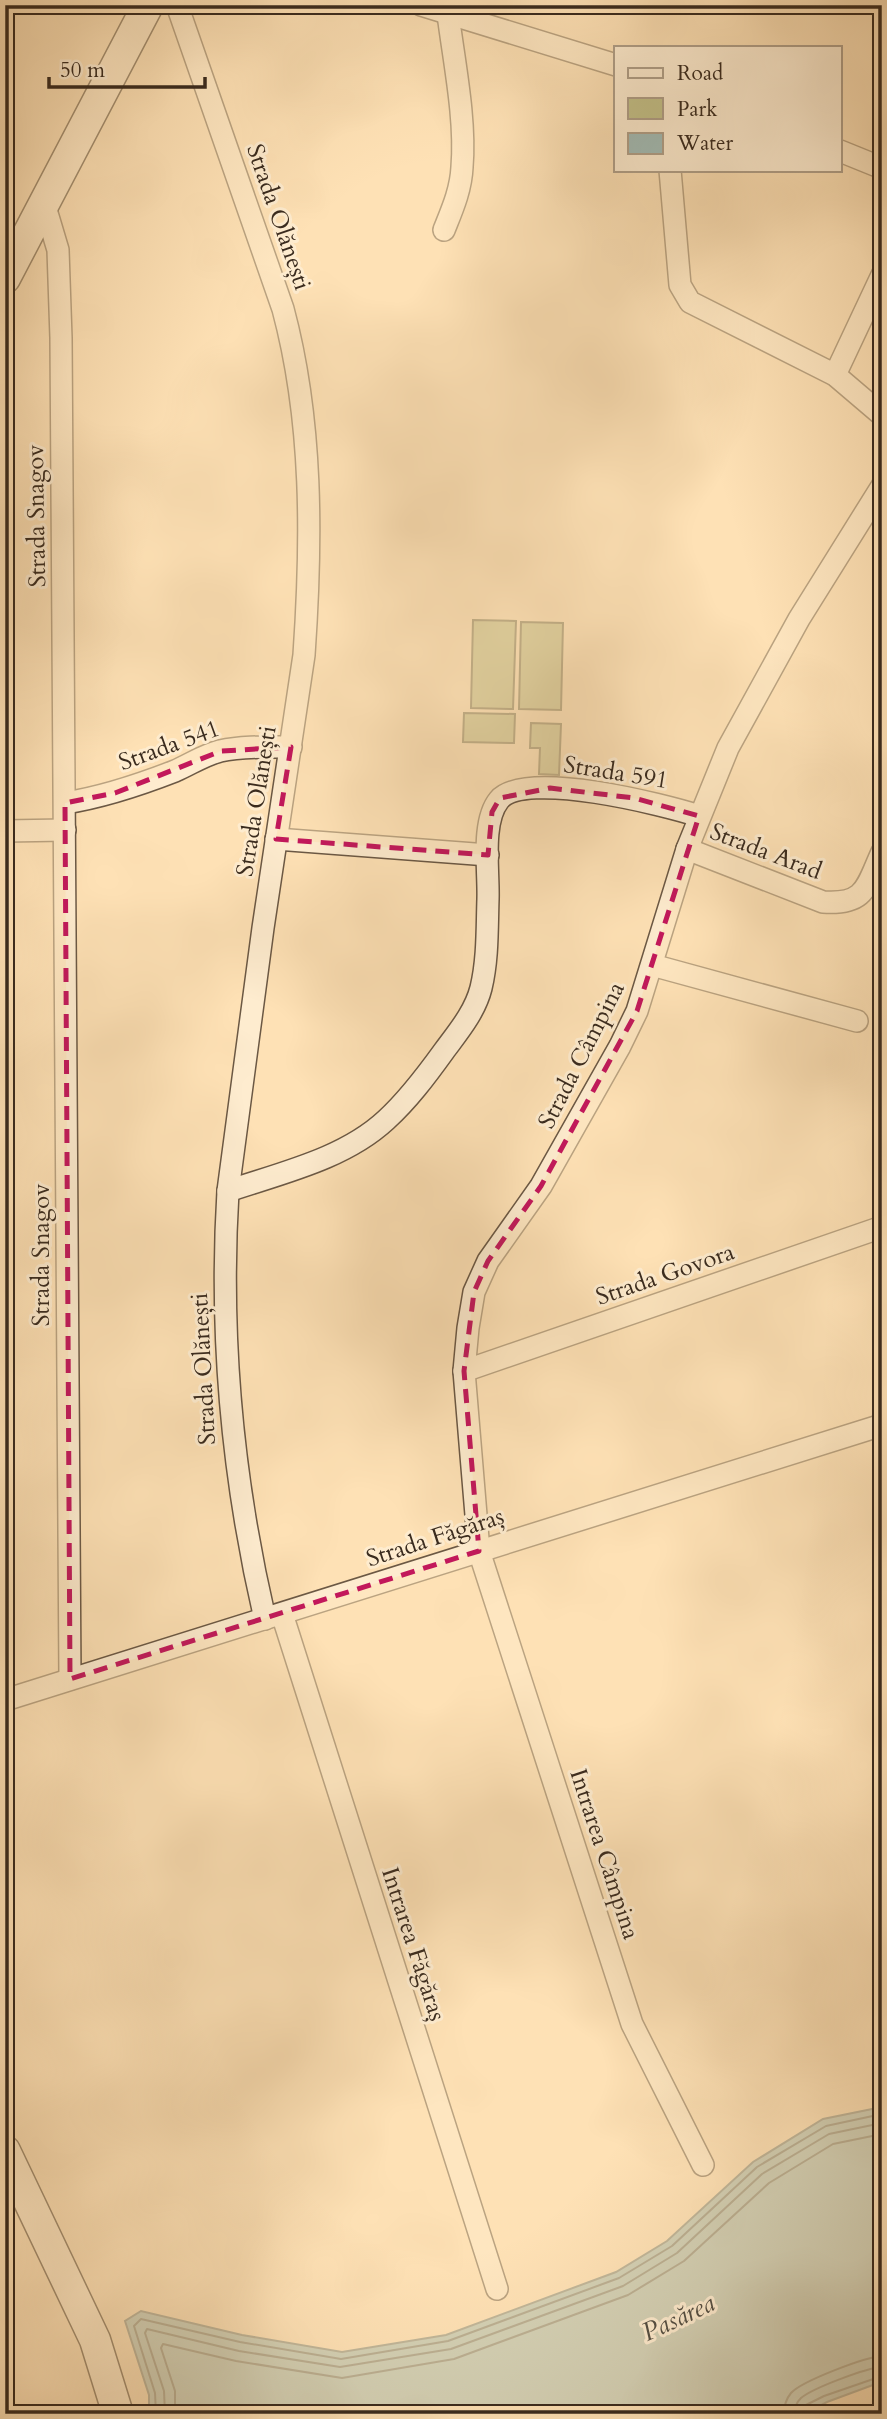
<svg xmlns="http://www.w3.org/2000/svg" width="887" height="2419" viewBox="0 0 887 2419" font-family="Cardo,serif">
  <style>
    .green { fill: #c4c28a; stroke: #7f7654; stroke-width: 2 }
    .water { fill: #a2bcb6; stroke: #788279; stroke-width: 2 }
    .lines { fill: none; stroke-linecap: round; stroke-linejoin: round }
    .shore { stroke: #6e746a; stroke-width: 2 }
    .street-casing { stroke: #6b5844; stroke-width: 24 }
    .secondary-casing { stroke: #3a2b1e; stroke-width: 33 }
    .street { stroke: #feeccf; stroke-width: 21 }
    .secondary { stroke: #feeccf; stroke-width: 30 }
    .marked { fill: none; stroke: #c2185b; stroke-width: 5; stroke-dasharray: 14 9; stroke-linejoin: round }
    .labels { text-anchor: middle; stroke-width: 6; stroke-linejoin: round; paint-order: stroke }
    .street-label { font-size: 24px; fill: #3a2b1e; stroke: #feeccf }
    .water-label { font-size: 26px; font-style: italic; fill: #544f44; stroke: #feeccf }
  </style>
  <rect width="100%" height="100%" fill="#fee1b5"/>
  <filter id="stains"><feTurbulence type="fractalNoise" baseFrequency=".00286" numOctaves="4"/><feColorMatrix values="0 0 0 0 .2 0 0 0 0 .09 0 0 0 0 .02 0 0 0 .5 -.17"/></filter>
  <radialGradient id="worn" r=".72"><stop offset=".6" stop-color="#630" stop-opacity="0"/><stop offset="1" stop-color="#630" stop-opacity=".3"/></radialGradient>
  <g class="green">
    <path d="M 473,620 L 516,621 L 513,709 L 471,708 Z"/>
    <path d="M 521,622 L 563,623 L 561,710 L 519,709 Z"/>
    <path d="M 464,713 L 515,714 L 514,743 L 463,742 Z"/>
    <path d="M 531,723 L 561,724 L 559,775 L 539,774 L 540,748 L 530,748 Z"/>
  </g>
  <path class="water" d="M 882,2107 L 881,2382 L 827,2402 L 805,2414 L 149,2414 L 149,2395 L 125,2321 L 141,2311 L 242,2335 L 342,2352 L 446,2335 L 616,2272 L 667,2241 L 753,2162 L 823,2119 Z"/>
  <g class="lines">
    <g class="shore">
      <path d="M 156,2414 L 155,2393 L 134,2326 L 141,2319 L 240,2342 L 341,2359 L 448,2341 L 619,2278 L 672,2246 L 757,2167 L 826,2126 L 882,2114"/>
      <path d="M 165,2414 L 164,2391 L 145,2333 L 147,2329 L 239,2351 L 340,2367 L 451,2349 L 623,2286 L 677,2253 L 762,2174 L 829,2134 L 882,2123"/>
      <path d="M 175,2414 L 175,2391 L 161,2348 L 163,2344 L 236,2361 L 342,2378 L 454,2359 L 628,2295 L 684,2261 L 769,2183 L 833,2144 L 882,2134"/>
      <path d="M 784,2414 C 784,2406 786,2399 791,2393 C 802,2381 865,2357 882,2356"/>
      <path d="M 794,2414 C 795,2407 796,2403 801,2398 C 813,2388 866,2368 882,2367"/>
      <path d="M 803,2414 L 806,2405 L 824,2396 L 882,2376"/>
    </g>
    <g class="street-casing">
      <g id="street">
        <path d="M 177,5 L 283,309 C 313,421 312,540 304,655 L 263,928 L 228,1191 C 219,1337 232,1477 265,1619"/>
        <path d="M 421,5 L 616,65"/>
        <path d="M 840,151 L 882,168"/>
        <path d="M 670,170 L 680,285 L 690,302 L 835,375 L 882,415"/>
        <path d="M 44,203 L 58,250 L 61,338 L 70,1679"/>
        <path d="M 444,230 C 452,210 461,190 462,167 C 466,119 454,62 448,14"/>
        <path d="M 835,375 L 882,275"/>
        <path d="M 65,803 C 104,797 139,785 175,771 C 191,764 204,755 220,751 C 243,746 268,747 291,747"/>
        <path d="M 5,831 L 65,830"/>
        <path d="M 276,839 L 488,855"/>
        <path d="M 687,849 L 823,902 C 866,905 866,887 882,852"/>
        <path d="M 652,965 L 857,1021"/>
        <path d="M 228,1191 C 281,1173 344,1159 386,1120 C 408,1100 426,1076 444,1051 C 458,1032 475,1012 481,988 C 488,959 487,928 488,899 C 489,871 481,822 499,800 C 524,769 665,805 699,816"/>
        <path d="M 464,1371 L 882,1227"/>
        <path d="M 282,1614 L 497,2289"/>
        <path d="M 5,1700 L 882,1425"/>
        <path d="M 703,2165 L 632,2024 L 479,1551 L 464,1371 L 468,1328 L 474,1292 L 488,1261 L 541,1186 L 620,1046 L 637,1011 L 687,849 L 728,748 L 799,619 L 882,486"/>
      </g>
    </g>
    <g class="secondary-casing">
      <g id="secondary">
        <path d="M 5,278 L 148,5"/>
        <path d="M 5,2151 L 95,2340 L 118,2414"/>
      </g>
    </g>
    <use href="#street" class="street"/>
    <use href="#secondary" class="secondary"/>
  </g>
  <path d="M0 0H887V2419H0ZM 291,747 L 276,839 L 488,855 L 492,812 L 500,798 L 550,788 L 634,798 L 699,816 L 637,1011 L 541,1186 L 488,1261 L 474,1292 L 464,1371 L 479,1551 L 70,1679 L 65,803 L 115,793 L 221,751 Z" fill="#fee1b5" fill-opacity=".55" fill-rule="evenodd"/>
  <path class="marked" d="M 291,747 L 276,839 L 488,855 L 492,812 L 500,798 L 550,788 L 634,798 L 699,816 L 637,1011 L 541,1186 L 488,1261 L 474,1292 L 464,1371 L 479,1551 L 70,1679 L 65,803 L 115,793 L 221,751 Z"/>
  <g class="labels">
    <g class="street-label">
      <text transform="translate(279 217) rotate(71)" y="8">Strada Olănești</text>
      <text transform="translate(36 516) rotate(-91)" y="8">Strada Snagov</text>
      <text transform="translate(169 745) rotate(-20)" y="8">Strada 541</text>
      <text transform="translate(616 772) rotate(9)" y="8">Strada 591</text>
      <text transform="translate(256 801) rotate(-81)" y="8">Strada Olănești</text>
      <text transform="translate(766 851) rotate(21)" y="8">Strada Arad</text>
      <text transform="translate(581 1055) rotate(-63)" y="8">Strada Câmpina</text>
      <text transform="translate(41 1255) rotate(-90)" y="8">Strada Snagov</text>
      <text transform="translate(665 1274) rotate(-19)" y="8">Strada Govora</text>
      <text transform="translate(203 1369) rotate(-93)" y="8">Strada Olănești</text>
      <text transform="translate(435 1537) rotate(-18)" y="8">Strada Făgăraș</text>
      <text transform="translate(605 1854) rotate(72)" y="8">Intrarea Câmpina</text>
      <text transform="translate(414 1944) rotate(72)" y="8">Intrarea Făgăraș</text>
    </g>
    <g class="water-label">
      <text transform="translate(678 2317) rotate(-25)" y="9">Pasărea</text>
    </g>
  </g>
  <rect width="887" height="2419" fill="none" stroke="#fee1b5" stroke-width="28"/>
  <rect x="7" y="7" width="873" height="2405" fill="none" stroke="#3a2b1e" stroke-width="3.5"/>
  <rect x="14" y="14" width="859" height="2391" fill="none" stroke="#3a2b1e" stroke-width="2"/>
  <rect x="614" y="46" width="228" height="126" fill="#feeccf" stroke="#b09f88" stroke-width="2"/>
  <rect x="628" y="68" width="35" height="10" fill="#feeccf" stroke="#b09f88" stroke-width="2"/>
  <text x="677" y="80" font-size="21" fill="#3a2b1e">Road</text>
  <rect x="628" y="98" width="35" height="21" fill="#c4c28a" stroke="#b09f88" stroke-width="2"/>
  <text x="677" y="116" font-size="21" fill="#3a2b1e">Park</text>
  <rect x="628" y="133" width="35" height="21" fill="#a2bcb6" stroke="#b09f88" stroke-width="2"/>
  <text x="677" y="150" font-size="21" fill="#3a2b1e">Water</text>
  <path d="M49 77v10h156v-10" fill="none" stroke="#3a2b1e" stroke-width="3.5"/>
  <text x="60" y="77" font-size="21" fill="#3a2b1e" stroke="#feeccf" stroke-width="5" paint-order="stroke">50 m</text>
  <rect width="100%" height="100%" filter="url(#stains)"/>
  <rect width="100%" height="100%" fill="url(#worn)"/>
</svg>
